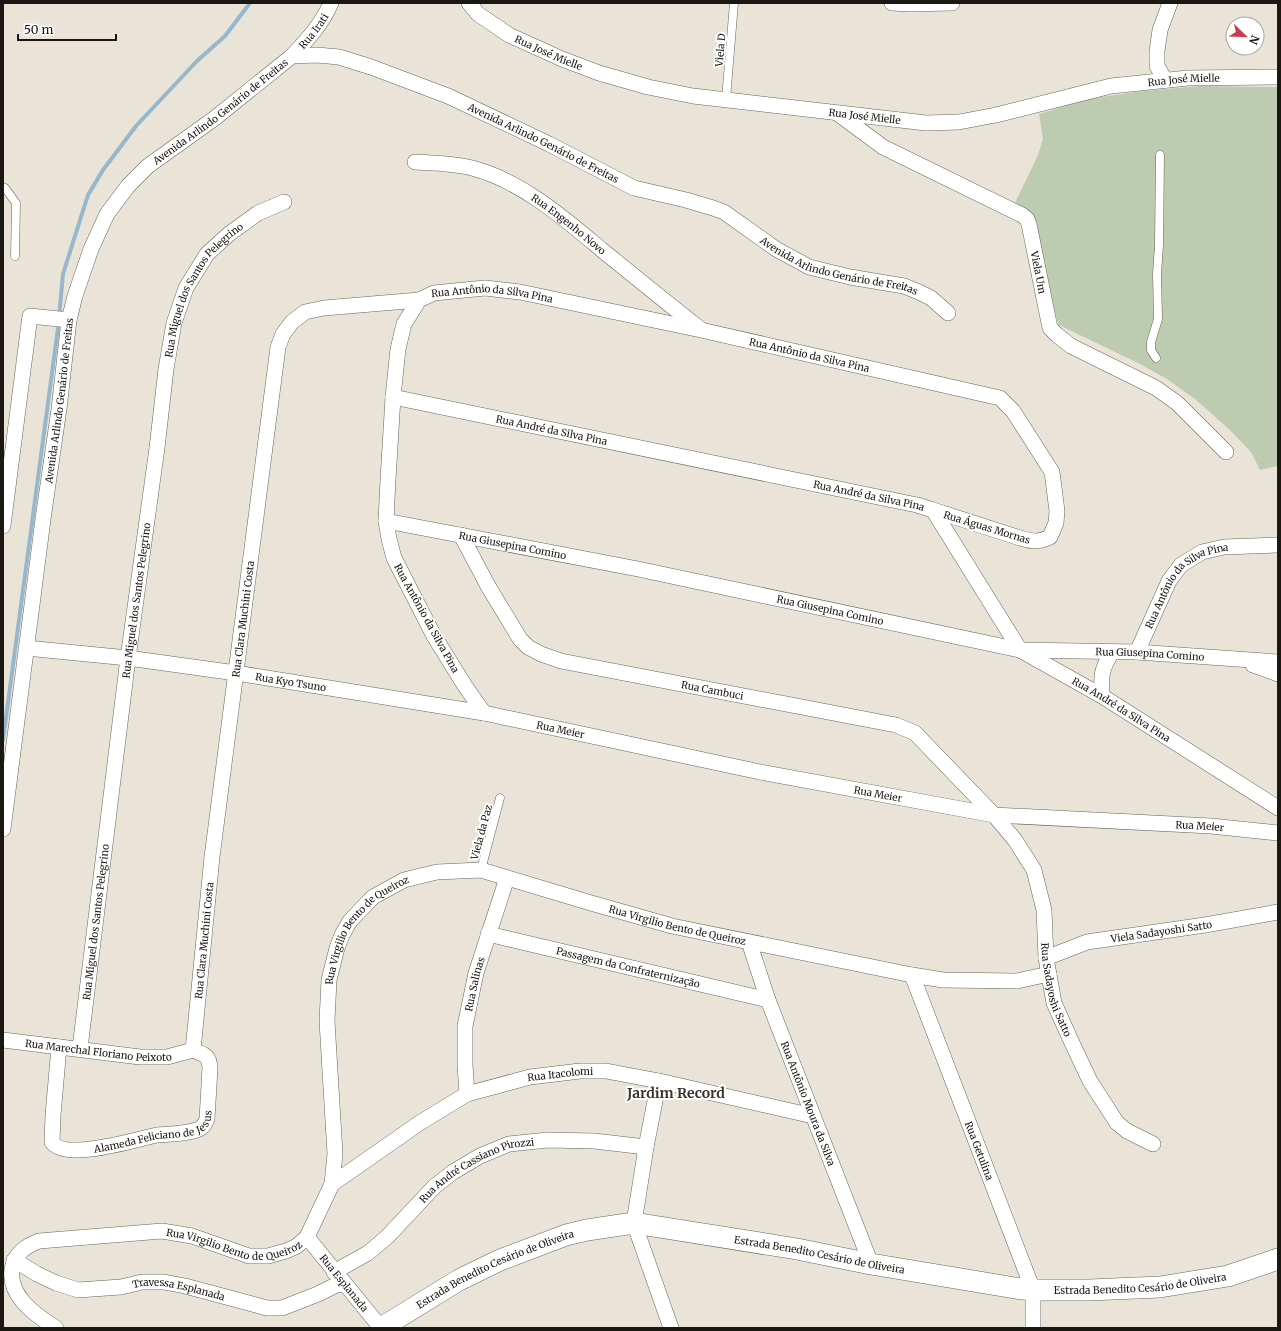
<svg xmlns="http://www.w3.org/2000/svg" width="1281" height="1331" viewBox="0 0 1281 1331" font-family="Merriweather,serif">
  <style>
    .green { fill: #bdcbb1 }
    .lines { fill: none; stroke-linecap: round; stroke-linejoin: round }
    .stream { stroke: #97b8cc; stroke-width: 4 }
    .lane-casing { stroke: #696459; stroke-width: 9 }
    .street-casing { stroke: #696459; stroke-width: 16 }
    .secondary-casing { stroke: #696459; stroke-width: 22 }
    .lane { stroke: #fff; stroke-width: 8 }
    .street { stroke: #fff; stroke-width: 15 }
    .secondary { stroke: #fff; stroke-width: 21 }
    .labels { text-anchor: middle; stroke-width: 4; stroke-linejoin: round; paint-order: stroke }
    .street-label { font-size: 10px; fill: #1b1814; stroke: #fff }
    .district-label { font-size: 14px; font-weight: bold; fill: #39342b; stroke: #fff }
  </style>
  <rect width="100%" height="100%" fill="#eae4d8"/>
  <path class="green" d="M 1200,86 L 1278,87 L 1278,466 L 1260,470 L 1251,452 L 1231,431 L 1195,399 L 1167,379 L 1138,363 L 1059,325 L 1056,317 L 1036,223 L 1033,215 L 1015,203 L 1038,155 L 1043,139 L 1039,114 L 1087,99 L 1143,91 Z"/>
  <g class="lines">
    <path class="stream" d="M 3,740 L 58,328 L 63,274 L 88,195 L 103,170 L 136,126 L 197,61 L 225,36 L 250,3"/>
    <g class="lane-casing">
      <g id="lane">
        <path d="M 726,99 L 734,3"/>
        <path d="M 3,187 L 5,188 L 16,203 L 15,256"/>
        <path d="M 1156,358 L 1151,350 L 1151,342 L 1158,319 L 1157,274 L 1159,245 L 1160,155"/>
        <path d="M 481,870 L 500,798"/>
      </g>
    </g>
    <g class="street-casing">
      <g id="street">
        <path id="s1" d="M 469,3 L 478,14 L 509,35 L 562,59 L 599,73 L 648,87 L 693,96 L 926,123 L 959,122 L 996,115 L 1111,86 L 1188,78 L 1278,77"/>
        <path d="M 892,3 L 910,4 L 952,3"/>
        <path id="s2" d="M 292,56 C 307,40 322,24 331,3"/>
        <path d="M 1165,80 L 1157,66 L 1157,51 L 1160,30 L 1170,3"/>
        <path id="s3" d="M 837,113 L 883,147 L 1022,215 L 1027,219 L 1029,224 L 1050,328 L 1057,335 L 1071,346 L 1156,388 L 1177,403 L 1226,452"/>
        <path id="s4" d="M 415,162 C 434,163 453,163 472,168 C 520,180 565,219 602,250 C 634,276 666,302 699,328"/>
        <path id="s5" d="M 393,397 L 917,505 L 933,510 L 1020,650 L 1102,696 L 1278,808"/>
        <path id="s6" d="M 386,521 L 638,569 L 1020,650 L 1137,652 L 1278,662"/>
        <path d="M 3,526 L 30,316 L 69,320"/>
        <path id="s7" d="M 461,535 L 488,586 L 520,639 L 528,647 L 541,654 L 561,661 L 896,725 L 915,733 L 994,815 L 1015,840 L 1034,870 L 1044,910 L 1046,958 L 1054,1003 L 1073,1045 L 1090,1081 L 1117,1123 L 1127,1131 L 1153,1144"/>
        <path id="s8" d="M 26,648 L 128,658 L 236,673 L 484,713 L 760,772 L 994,815 L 1211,826 L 1278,833"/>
        <path id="s9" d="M 1137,652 L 1169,581 L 1181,565 L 1202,552 L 1224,547 L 1278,545"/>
        <path d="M 1253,665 L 1278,674"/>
        <path d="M 1102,696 C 1101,675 1101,670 1112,652"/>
        <path id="s10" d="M 484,713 L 465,686 L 434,636 L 394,558 L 389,539 L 386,521 L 388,480 L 393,397 L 398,349 L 404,324 L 419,300 L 434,293 L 485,288 L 520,292 L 701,330 L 1000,398 L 1013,411 L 1052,472 L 1057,511 L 1056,523 L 1050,537 C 1037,543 1032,541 1020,538 L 933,510"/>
        <path id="s11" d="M 3,829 L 44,512 L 59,409 L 69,320 L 75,296 L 91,249 L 107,214 L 128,186 L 148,166 L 215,118 L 292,56 L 317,55 L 339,57 L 371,67 L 448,96 L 549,144 L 634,188 L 686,200 L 713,208 L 724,212 L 776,249 L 809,267 L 850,277 L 904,286 L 919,292 L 931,298 L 948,313"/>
        <path id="s12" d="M 488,934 L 768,1000"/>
        <path id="s13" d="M 749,942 L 768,1000 L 871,1264"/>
        <path id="s14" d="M 1046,958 L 1087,942 L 1205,925 L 1278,912"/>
        <path id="s15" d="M 912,975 L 1033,1290 L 1033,1328"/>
        <path id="s16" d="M 3,1040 L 140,1057 L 167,1057 L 193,1050"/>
        <path id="s17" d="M 59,1047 L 53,1115 L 52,1142 C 65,1162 137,1139 157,1135 C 170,1134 184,1134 197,1130 C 203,1128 205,1124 207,1119 L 210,1068 C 209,1054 204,1055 193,1050"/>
        <path id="s18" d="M 80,1048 L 128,658 L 157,448 L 166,369 L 174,323 L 186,288 L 207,254 L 229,234 L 258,213 L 284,202"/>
        <path id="s19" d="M 193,1050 L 212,857 L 278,347 L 283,334 L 292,322 L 305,312 L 324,308 L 419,300"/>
        <path d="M 659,1081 L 646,1147 L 634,1223 L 671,1328"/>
        <path id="s20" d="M 467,1094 L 465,1065 L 465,1026 L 476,973 L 507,878"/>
        <path id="s21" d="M 332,1184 L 421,1122 L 467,1094 L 530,1077 L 580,1071 L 606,1071 L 659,1081 L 813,1116"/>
        <path id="s22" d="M 307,1237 L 381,1328"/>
        <path id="s23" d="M 14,1260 L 37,1274 L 56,1283 L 78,1290 L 121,1287 L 142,1282 L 164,1282 L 185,1286 L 267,1308 L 282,1308 L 318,1294 L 338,1284 L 344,1285"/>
        <path id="s24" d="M 334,1272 L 368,1253 L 387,1237 L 435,1186 L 453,1172 L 480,1156 L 509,1144 L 548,1140 L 594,1141 L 646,1147"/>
        <path id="s25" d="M 56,1328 C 35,1315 5,1294 13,1265 C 17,1252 26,1246 39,1241 L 162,1231 L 192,1236 L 249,1256 L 268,1256 L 286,1251 L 297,1246 L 307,1237 L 332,1184 L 335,1154 L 327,1021 L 329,980 L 337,948 L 342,935 L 350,921 L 373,897 L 404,880 L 437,872 L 481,870 L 591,903 L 672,926 L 912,975 L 943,980 L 1017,981 L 1049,974"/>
      </g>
    </g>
    <g class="secondary-casing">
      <g id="secondary">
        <path id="s26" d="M 381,1328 L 459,1280 L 500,1260 L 566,1235 L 587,1230 L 634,1223 L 797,1249 L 871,1264 L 1015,1288 L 1033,1290 L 1089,1290 L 1160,1287 L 1228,1276 L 1278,1259"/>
      </g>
    </g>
    <use href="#lane" class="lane"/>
    <use href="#street" class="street"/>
    <use href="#secondary" class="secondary"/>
  </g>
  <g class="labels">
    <g class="street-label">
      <text dy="4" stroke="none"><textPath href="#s2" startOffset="33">Rua Irati</textPath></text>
      <text transform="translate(720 50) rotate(-85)" y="4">Viela D</text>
      <text dy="4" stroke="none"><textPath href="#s1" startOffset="95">Rua José Mielle</textPath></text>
      <text dy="4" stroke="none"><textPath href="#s1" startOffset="743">Rua José Mielle</textPath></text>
      <text dy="4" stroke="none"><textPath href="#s11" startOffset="780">Avenida Arlindo Genário de Freitas</textPath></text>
      <text dy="4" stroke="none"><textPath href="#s1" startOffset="419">Rua José Mielle</textPath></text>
      <text dy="4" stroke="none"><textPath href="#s11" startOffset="1140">Avenida Arlindo Genário de Freitas</textPath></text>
      <text dy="4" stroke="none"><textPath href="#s4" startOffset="170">Rua Engenho Novo</textPath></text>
      <text dy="4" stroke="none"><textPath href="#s11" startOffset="1464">Avenida Arlindo Genário de Freitas</textPath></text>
      <text dy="4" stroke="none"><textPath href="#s3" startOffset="273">Viela Um</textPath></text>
      <text dy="4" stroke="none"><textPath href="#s18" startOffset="775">Rua Miguel dos Santos Pelegrino</textPath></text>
      <text dy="4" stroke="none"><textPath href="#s10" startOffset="519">Rua Antônio da Silva Pina</textPath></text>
      <text dy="4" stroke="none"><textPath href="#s10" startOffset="843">Rua Antônio da Silva Pina</textPath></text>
      <text dy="4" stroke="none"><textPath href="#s11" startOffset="432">Avenida Arlindo Genário de Freitas</textPath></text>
      <text dy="4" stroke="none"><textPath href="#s5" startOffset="162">Rua André da Silva Pina</textPath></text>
      <text dy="4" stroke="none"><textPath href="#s5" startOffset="486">Rua André da Silva Pina</textPath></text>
      <text transform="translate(987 527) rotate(17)" y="4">Rua Águas Mornas</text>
      <text dy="4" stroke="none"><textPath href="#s6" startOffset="129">Rua Giusepina Comino</textPath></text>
      <text dy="4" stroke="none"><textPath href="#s9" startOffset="88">Rua Antônio da Silva Pina</textPath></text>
      <text dy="4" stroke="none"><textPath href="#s18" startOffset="451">Rua Miguel dos Santos Pelegrino</textPath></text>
      <text dy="4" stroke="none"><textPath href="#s6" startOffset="453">Rua Giusepina Comino</textPath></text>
      <text transform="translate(427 618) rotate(61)" y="4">Rua Antônio da Silva Pina</text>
      <text dy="4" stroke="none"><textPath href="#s19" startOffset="434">Rua Clara Muchini Costa</textPath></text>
      <text dy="4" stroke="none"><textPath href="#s6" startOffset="777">Rua Giusepina Comino</textPath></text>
      <text dy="4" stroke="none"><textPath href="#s8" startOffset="267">Rua Kyo Tsuno</textPath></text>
      <text dy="4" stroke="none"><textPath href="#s7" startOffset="321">Rua Cambuci</textPath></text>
      <text dy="4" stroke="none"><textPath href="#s5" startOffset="834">Rua André da Silva Pina</textPath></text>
      <text dy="4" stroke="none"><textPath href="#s8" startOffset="541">Rua Meier</textPath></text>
      <text dy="4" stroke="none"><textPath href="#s8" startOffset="865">Rua Meier</textPath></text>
      <text dy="4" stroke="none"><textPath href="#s8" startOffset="1189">Rua Meier</textPath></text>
      <text transform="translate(481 832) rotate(-75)" y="4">Viela da Paz</text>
      <text dy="4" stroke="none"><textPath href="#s18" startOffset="127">Rua Miguel dos Santos Pelegrino</textPath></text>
      <text dy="4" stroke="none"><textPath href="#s25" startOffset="1073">Rua Virgilio Bento de Queiroz</textPath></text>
      <text dy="4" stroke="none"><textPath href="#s14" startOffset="119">Viela Sadayoshi Satto</textPath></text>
      <text dy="4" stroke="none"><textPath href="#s25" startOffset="725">Rua Virgilio Bento de Queiroz</textPath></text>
      <text dy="4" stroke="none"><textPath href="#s19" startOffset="110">Rua Clara Muchini Costa</textPath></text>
      <text dy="4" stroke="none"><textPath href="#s12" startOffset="144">Passagem da Confraternização</textPath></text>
      <text dy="4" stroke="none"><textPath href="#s20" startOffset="111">Rua Salinas</textPath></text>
      <text dy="4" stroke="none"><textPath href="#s7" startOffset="833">Rua Sadayoshi Satto</textPath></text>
      <text dy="4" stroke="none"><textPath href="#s16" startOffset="96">Rua Marechal Floriano Peixoto</textPath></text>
      <text dy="4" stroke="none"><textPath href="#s21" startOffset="258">Rua Itacolomi</textPath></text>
      <text dy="4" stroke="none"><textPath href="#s13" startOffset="172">Rua Antônio Moura da Silva</textPath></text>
      <text dy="4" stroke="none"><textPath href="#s17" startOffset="204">Alameda Feliciano de Jesus</textPath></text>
      <text dy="4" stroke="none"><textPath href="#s15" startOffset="188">Rua Getulina</textPath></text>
      <text dy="4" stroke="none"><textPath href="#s24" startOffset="179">Rua André Cassiano Pirozzi</textPath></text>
      <text dy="4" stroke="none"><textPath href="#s25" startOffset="317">Rua Virgilio Bento de Queiroz</textPath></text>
      <text dy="4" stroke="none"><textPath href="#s26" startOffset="465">Estrada Benedito Cesário de Oliveira</textPath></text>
      <text dy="4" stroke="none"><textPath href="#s26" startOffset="129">Estrada Benedito Cesário de Oliveira</textPath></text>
      <text dy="4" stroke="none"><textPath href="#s22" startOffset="59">Rua Esplanada</textPath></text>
      <text dy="4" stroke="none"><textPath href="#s26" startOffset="789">Estrada Benedito Cesário de Oliveira</textPath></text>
      <text dy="4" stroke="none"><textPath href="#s23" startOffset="173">Travessa Esplanada</textPath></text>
    </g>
    <g class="district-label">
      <text x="676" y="1098">Jardim Record</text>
    </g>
  </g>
  <rect width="1281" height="1331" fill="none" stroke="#1b1814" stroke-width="8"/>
  <g transform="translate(1245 36) rotate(113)"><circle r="19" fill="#ffffff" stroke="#a4a3a1"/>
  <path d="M0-3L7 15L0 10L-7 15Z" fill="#cb3b54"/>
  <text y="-6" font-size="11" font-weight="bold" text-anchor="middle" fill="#1b1814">N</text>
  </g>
  <path d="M18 34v6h98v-6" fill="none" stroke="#1b1814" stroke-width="2"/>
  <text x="24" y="34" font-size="12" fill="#1b1814" stroke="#ffffff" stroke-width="3" paint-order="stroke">50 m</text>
</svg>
